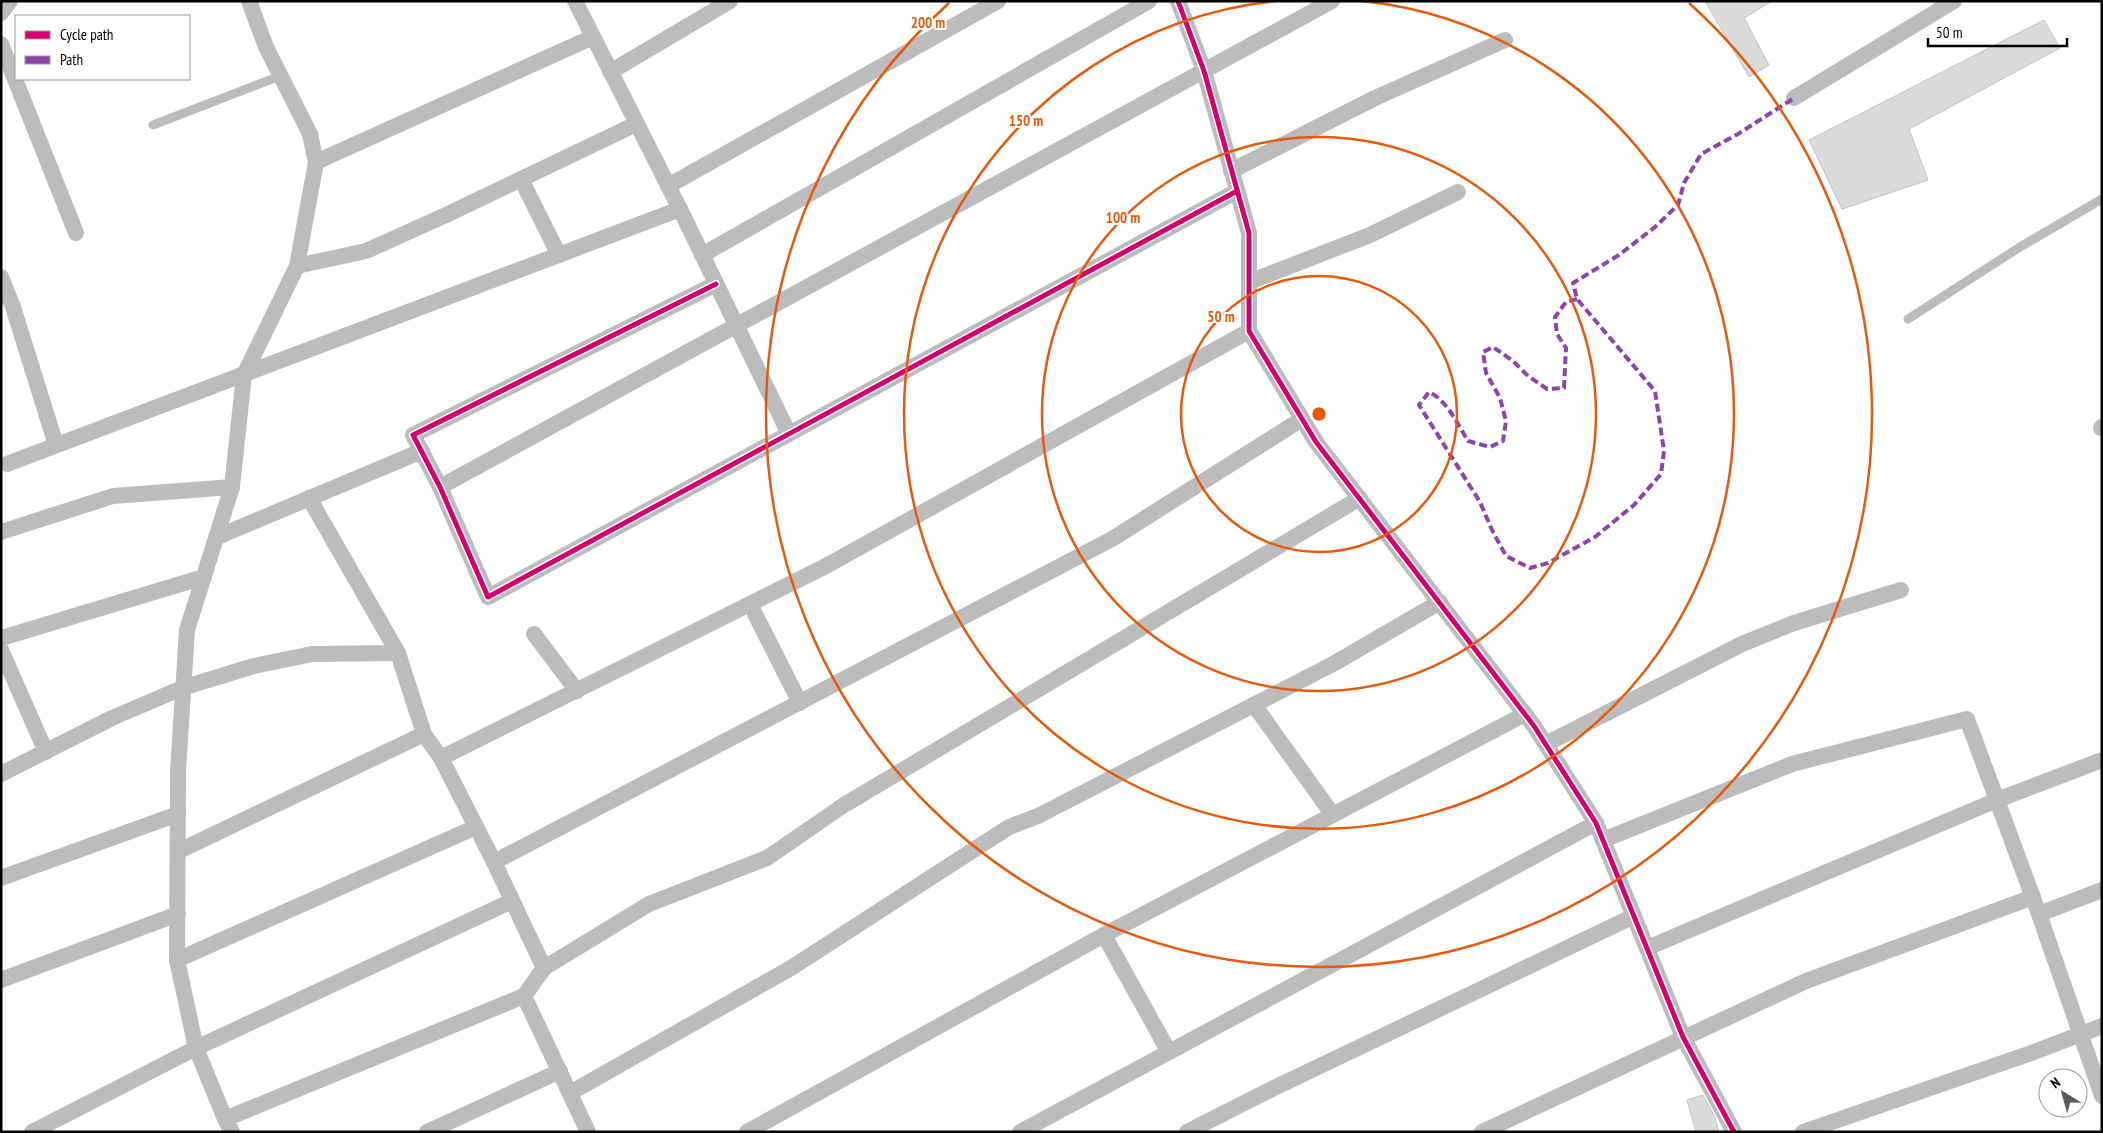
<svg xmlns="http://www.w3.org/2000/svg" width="2103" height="1133" viewBox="0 0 2103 1133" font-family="'PT Sans Narrow',sans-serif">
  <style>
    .building { fill: #dbdbdb; stroke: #c2c2c2 }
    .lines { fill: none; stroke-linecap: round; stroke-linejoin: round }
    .service { stroke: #bcbcbc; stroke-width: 9 }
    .minor { stroke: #bcbcbc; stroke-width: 16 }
    .quiet { stroke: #8e44ad; stroke-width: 4; stroke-dasharray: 8 4; stroke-linecap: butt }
    .cycleway-casing { stroke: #fff; stroke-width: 8 }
    .cycleway { stroke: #d6006c; stroke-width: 5 }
    .ring { fill: none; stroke: #e8590c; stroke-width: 2.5 }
    .centre { fill: #e8590c; stroke: #fff; stroke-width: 2.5 }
    .ring-label { font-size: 15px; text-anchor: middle; font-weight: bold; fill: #e8590c; stroke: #fff; stroke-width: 4; stroke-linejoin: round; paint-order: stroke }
  </style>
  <rect width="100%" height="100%" fill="#fff"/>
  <g class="building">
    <path d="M 1705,1 L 1772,1 L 1744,18 L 1769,65 L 1749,77 Z"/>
    <path d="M 2044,20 L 2060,48 L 1909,129 L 1928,180 L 1842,209 L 1809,140 Z"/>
    <path d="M 1703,1095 L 1715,1117 L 1719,1132 L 1696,1132 L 1687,1100 Z"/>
  </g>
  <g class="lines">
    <g class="service">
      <path d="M 153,125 L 280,76"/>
      <path d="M 1908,319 L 2020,247 L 2102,199"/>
    </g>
    <g class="minor">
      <path d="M 575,1 L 680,209 L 789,434"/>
      <path d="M 1178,1 L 1204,71 L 1249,233 L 1249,331 L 1316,442 L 1534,726 L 1596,823 L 1683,1037 L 1734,1132"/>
      <path d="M 1,13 L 10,1"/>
      <path d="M 1,44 L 76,233"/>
      <path d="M 610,72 L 730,1"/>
      <path d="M 1794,98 L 1954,1"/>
      <path d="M 316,162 L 593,37"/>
      <path d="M 1231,171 L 1375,98 L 1505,40"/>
      <path d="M 521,179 L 559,255"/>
      <path d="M 668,186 L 998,1"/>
      <path d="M 702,255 L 1149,1"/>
      <path d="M 297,266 L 366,251 L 446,215 L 636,124"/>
      <path d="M 1,277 L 13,307 L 56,445"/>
      <path d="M 1249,282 L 1370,235 L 1458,192"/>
      <path d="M 716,284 L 413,435 L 440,487 L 488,597 L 1237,191"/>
      <path d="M 2101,428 L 2102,427"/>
      <path d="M 7,464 L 680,209"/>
      <path d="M 440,487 L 1332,1"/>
      <path d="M 309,498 L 398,653 L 424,734 L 441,758 L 494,862 L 544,968 L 524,996 L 588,1132"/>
      <path d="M 1,532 L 113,496 L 232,487"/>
      <path d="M 217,537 L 422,451"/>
      <path d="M 750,604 L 800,703"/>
      <path d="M 534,634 L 577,691"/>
      <path d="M 1,638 L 204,577"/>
      <path d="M 1,650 L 46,752"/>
      <path d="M 1254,705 L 1333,815"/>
      <path d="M 1546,744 L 1742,644 L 1794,623 L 1901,590"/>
      <path d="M 441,758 L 826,566 L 1249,331"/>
      <path d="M 1,774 L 112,718 L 182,688 L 254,666 L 312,654 L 398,653"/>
      <path d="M 1603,840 L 1792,764 L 1967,719 L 2039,914 L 2102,1096"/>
      <path d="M 179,851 L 424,734"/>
      <path d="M 494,862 L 1112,539 L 1302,419"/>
      <path d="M 1,878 L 178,814"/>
      <path d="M 2039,914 L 2102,890"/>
      <path d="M 1104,935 L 1169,1052"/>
      <path d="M 1647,948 L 1997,800 L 2102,760"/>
      <path d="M 177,960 L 476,827"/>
      <path d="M 544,968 L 649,904 L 767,858 L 844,805 L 1360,498"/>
      <path d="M 1,980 L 178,914"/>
      <path d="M 570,1093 L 791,968 L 1009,827 L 1038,816 L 1333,664 L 1440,602"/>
      <path d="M 225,1119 L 524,996"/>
      <path d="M 32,1132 L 196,1048 L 512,901"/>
      <path d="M 232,1132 L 225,1119 L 196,1048 L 177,960 L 178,771 L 187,630 L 232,487 L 244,375 L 297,266 L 316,162 L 310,134 L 266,47 L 249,1"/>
      <path d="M 427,1132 L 560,1071"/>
      <path d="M 747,1132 L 1104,935 L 1525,714"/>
      <path d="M 1020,1132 L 1596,823"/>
      <path d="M 1187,1132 L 1276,1087 L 1634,916"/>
      <path d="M 1482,1132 L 1806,981 L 2033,897"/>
      <path d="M 1803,1132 L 2034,1052 L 2102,1026"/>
    </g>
    <path class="quiet" d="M 1577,299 L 1566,302 L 1555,317 L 1557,334 L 1566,348 L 1564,388 L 1547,389 L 1528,376 L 1513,361 L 1493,347 L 1483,352 L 1486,373 L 1500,398 L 1506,421 L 1503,441 L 1490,447 L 1468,441 C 1458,425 1447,400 1429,392 L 1419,405 L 1480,502 L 1492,530 L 1506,556 L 1530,568 L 1548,563 L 1595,537 L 1634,505 L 1661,474 L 1664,451 L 1655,391 L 1577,299 L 1573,283 L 1619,255 L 1655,227 L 1678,205 L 1684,183 L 1701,154 L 1738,134 L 1794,98"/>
    <g class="cycleway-casing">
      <g id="cycleway">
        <path d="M 1178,1 L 1204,71 L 1249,233 L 1249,331 L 1316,442 L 1534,726 L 1596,823 L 1683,1037 L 1734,1132"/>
        <path d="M 716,284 L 413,435 L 440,487 L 488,597 L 1237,191"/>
      </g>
    </g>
    <use href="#cycleway" class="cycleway"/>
  </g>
  <g class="ring">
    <circle cx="1319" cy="414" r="138"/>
    <circle cx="1319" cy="414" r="277"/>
    <path d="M1362 1A415 415 0 1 1 1276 1"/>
    <path d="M1689 3A553 553 0 1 1 949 3"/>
  </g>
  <circle cx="1319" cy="414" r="8" class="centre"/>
  <g class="ring-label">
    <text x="928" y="28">200 m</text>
    <text x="1026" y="126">150 m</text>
    <text x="1123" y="223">100 m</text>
    <text x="1221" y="322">50 m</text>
  </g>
  <rect width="2103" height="1133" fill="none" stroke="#000000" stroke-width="5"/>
  <rect x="15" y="15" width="175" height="65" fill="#ffffff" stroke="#999999"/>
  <rect x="25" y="31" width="25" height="8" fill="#d6006c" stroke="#999999"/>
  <text x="60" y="40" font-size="15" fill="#000000">Cycle path</text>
  <rect x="25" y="56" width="25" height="8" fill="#8e44ad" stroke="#999999"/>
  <text x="60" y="65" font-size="15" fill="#000000">Path</text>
  <g transform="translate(2063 1093) rotate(323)"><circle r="24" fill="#ffffff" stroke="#999999"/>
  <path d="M0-4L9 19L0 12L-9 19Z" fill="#595959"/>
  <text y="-8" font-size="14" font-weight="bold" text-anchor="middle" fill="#000000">N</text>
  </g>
  <path d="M1928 38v8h139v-8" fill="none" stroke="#000000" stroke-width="2.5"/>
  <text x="1936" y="38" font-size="15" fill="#000000" stroke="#ffffff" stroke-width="4" paint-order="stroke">50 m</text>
</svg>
